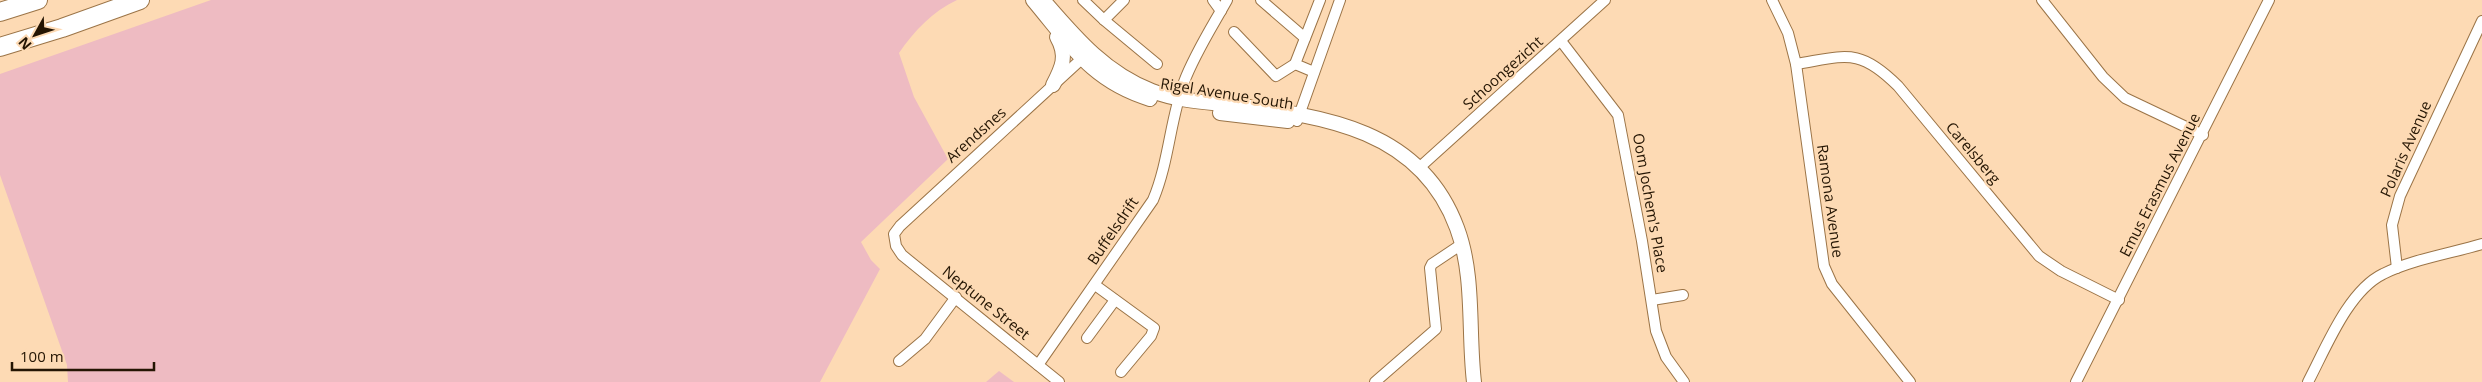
<svg xmlns="http://www.w3.org/2000/svg" width="2482" height="382" viewBox="0 0 2482 382" font-family="'Open Sans',sans-serif">
  <style>
    .green { fill: #eebbc2 }
    .lines { fill: none; stroke-linecap: round; stroke-linejoin: round }
    .street-casing { stroke: #9b7447; stroke-width: 12 }
    .secondary-casing { stroke: #9b7447; stroke-width: 16 }
    .highway-casing { stroke: #9b7447; stroke-width: 20 }
    .street { stroke: #fff; stroke-width: 10 }
    .secondary { stroke: #fff; stroke-width: 14 }
    .highway { stroke: #fff; stroke-width: 18 }
    .labels { text-anchor: middle; stroke-width: 4.5; stroke-linejoin: round; paint-order: stroke }
    .street-label { font-size: 15px; fill: #241503; stroke: #fddab4 }
  </style>
  <rect width="100%" height="100%" fill="#fddab4"/>
  <g class="green">
    <path d="M 211,0 L 957,0 C 932,12 915,30 899,53 L 914,97 L 948,159 L 861,242 L 871,260 L 880,269 L 820,382 L 68,382 L 67,365 L 0,175 L 0,74 Z"/>
    <path d="M 999,371 L 1014,382 L 986,382 Z"/>
  </g>
  <g class="lines">
    <g class="street-casing">
      <g id="street">
        <path d="M 1083,0 L 1104,20"/>
        <path d="M 1124,0 L 1104,20 L 1157,64"/>
        <path d="M 1213,0 L 1221,11"/>
        <path d="M 1261,0 L 1305,38"/>
        <path d="M 1772,0 L 1788,33 L 1796,64 L 1824,266 L 1832,284 L 1910,382"/>
        <path d="M 2042,0 L 2103,77 L 2125,98 L 2203,135"/>
        <path d="M 1234,32 L 1276,76 L 1295,64"/>
        <path d="M 1561,41 L 1618,115 L 1642,241 L 1656,331 L 1666,357 L 1684,382"/>
        <path d="M 1796,64 C 1846,56 1859,47 1898,86 L 2039,256 L 2061,271 L 2119,300"/>
        <path d="M 1314,72 L 1295,64 L 1320,0"/>
        <path d="M 1297,121 L 1340,0"/>
        <path d="M 1420,167 L 1605,0"/>
        <path d="M 2397,268 L 2392,225 L 2400,196 L 2482,21"/>
        <path d="M 1095,285 L 1154,328 L 1151,336 L 1121,372"/>
        <path d="M 1652,300 L 1683,295"/>
        <path d="M 1087,338 L 1115,300"/>
        <path d="M 899,361 L 925,339 L 956,297"/>
        <path d="M 1038,365 L 1153,200 C 1169,162 1170,120 1184,82 C 1195,53 1212,27 1227,0"/>
        <path d="M 1059,382 L 902,255 L 896,246 L 894,234 L 900,226 L 1087,54"/>
        <path d="M 1375,382 L 1436,329 L 1430,268 L 1432,264 L 1462,244"/>
        <path d="M 2076,382 L 2269,0"/>
        <path d="M 2308,382 C 2326,348 2348,291 2383,274 C 2410,260 2452,253 2482,244"/>
      </g>
    </g>
    <g class="secondary-casing">
      <g id="secondary">
        <path d="M 1033,0 C 1071,45 1091,81 1150,99"/>
        <path d="M 1043,0 C 1075,37 1105,73 1152,91 C 1178,101 1206,102 1233,105 C 1325,116 1421,130 1457,228 C 1475,276 1468,332 1474,382"/>
        <path d="M 1053,85 C 1062,68 1068,56 1057,37"/>
        <path d="M 1220,113 L 1288,121"/>
      </g>
    </g>
    <g class="highway-casing">
      <g id="highway">
        <path d="M 0,12 L 38,0"/>
        <path d="M 0,47 L 62,28 L 140,0"/>
      </g>
    </g>
    <use href="#street" class="street"/>
    <use href="#secondary" class="secondary"/>
    <use href="#highway" class="highway"/>
  </g>
  <g class="labels">
    <g class="street-label">
      <text transform="translate(1503 73) rotate(-42)" y="5">Schoongezicht</text>
      <text transform="translate(1227 94) rotate(9)" y="5">Rigel Avenue South</text>
      <text transform="translate(976 135) rotate(-42)" y="5">Arendsnes</text>
      <text transform="translate(2406 149) rotate(-66)" y="5">Polaris Avenue</text>
      <text transform="translate(1973 153) rotate(50)" y="5">Carelsberg</text>
      <text transform="translate(2160 185) rotate(-63)" y="5">Emus Erasmus Avenue</text>
      <text transform="translate(1830 201) rotate(82)" y="5">Ramona Avenue</text>
      <text transform="translate(1650 203) rotate(80)" y="5">Oom Jochem's Place</text>
      <text transform="translate(1113 231) rotate(-56)" y="5">Buffelsdrift</text>
      <text transform="translate(986 303) rotate(39)" y="5">Neptune Street</text>
    </g>
  </g>
  <g transform="translate(35 35) rotate(230)" stroke="#fddab4" stroke-width="4" paint-order="stroke">
  <path d="M0-4L9 19L0 12L-9 19Z" fill="#241503"/>
  <text y="-8" font-size="14" font-weight="bold" text-anchor="middle" fill="#241503">N</text>
  </g>
  <path d="M12 362v8h142v-8" fill="none" stroke="#241503" stroke-width="2.5"/>
  <text x="20" y="362" font-size="15" fill="#241503" stroke="#fddab4" stroke-width="4" paint-order="stroke">100 m</text>
</svg>
